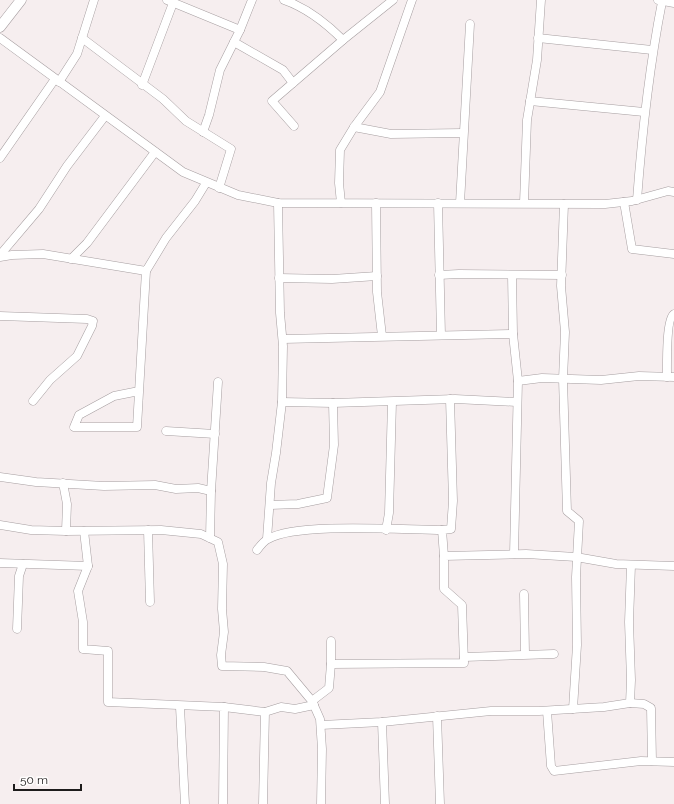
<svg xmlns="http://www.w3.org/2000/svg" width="674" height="804" viewBox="0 0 674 804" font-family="Raleway,sans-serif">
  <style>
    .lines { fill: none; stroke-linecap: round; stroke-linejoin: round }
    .minor-casing { stroke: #a69ea0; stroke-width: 9 }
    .tertiary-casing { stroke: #a69ea0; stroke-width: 11 }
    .minor { stroke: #fff; stroke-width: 8 }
    .tertiary { stroke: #fff; stroke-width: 10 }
  </style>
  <rect width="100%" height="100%" fill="#f6eeef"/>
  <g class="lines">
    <g class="minor-casing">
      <g id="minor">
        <path d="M 167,0 L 240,30 L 220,70 L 209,115 L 203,132"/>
        <path d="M 284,0 C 307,8 325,22 343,40"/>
        <path d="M 658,0 L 674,3"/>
        <path d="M 240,30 L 252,0"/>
        <path d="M 0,38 L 183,172 L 238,195 L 278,203 L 605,204 L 632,201 L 668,191 L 674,192"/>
        <path d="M 82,38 L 163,99 L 186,121 L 231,149 L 219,188"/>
        <path d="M 538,38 L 652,50"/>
        <path d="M 234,42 L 283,70 L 293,83"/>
        <path d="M 59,82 L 77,54 L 94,0"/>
        <path d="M 142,85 L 173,3"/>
        <path d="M 530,101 L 644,112"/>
        <path d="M 294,126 L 272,101 L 343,40 L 393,0"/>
        <path d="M 354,127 L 391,134 L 463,133"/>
        <path d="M 0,158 L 55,79"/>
        <path d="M 637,200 C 642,133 649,68 662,2"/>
        <path d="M 624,202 L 632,249 L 674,254"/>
        <path d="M 341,203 L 339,183 L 340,150 L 354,127 L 380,92 L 412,0"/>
        <path d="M 376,203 L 377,292 L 382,336"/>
        <path d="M 438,203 L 441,335"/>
        <path d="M 460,203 L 470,24"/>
        <path d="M 524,203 L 527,120 L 537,60 L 541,0"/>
        <path d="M 564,204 L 561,286 L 565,332 L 563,379 L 567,511 L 579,521 L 576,577 L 577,645 L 573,709"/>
        <path d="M 0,255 L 39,209 L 67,166 L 105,116"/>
        <path d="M 0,257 L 12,255 L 43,254 L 146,271 L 166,238 L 195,201 L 206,183"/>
        <path d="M 71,259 L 87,243 L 155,152"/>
        <path d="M 439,275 L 459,274 L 562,275"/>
        <path d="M 512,275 L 513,334 L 518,381 L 542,378 L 601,380 L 639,376 L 674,377"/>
        <path d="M 279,278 L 332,279 L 377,276"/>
        <path d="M 0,316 L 87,319 L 93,321 L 92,326 L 77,356 L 50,380 L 33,401"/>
        <path d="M 283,339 L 513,334"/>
        <path d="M 667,377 C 667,366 666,318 674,314"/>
        <path d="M 139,391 L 114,396 L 79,415 L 74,427 L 137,427 L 146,271"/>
        <path d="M 282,402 L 333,403 L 455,399 L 516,402"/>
        <path d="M 166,431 L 215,434"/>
        <path d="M 0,477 L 36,482 L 104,486 L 155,485 L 176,489 L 198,488 L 211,491"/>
        <path d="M 63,483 L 67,504 L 66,531"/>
        <path d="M 270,505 L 298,504 L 327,498 L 334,445 L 333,403"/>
        <path d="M 0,525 L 31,530 L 66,531 L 161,530 L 201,534 L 218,542 L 223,564 L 222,609 L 224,632 L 221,655 L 222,666 L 264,667 L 287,671 L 312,701 L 320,719 L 322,749 L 321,804"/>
        <path d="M 148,530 L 150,602"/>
        <path d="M 386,530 L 389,513 L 392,402"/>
        <path d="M 84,531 L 88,566 L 78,591 L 83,622 L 83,649 L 108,651 L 108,702 L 224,707 L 223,804"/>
        <path d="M 210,538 L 211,491 L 218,382"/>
        <path d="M 267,539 L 271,483 L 276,453 L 282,402 L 283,346 L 280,313 L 278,203"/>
        <path d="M 257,550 C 260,546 264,541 268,539 C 297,522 404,530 442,530"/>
        <path d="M 514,554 L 518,381"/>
        <path d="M 444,556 L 442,530 L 451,529 L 453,501 L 450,399"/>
        <path d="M 0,563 L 88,566"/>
        <path d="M 524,594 L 525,654"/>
        <path d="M 17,629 L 19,576 L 23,564"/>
        <path d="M 464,657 L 554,654"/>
        <path d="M 331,664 L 331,641"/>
        <path d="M 312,701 L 329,688 L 331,664 L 464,663 L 462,605 L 444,589 L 444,556 L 526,554 L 576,557 L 616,564 L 674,566"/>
        <path d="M 630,703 L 644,704 L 651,708 L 652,761"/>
        <path d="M 180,707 L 185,804"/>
        <path d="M 224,707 L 265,712"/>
        <path d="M 547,711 L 551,766 L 554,771 L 641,761 L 674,762"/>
        <path d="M 437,716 L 440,804"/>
        <path d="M 382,722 L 385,804"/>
        <path d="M 321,725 L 382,722 L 491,711 L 539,711 L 604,707 L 630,703 L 631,680 L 629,622 L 631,565"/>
        <path d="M 263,804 L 265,712 L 281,707 L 295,709 L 314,705"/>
      </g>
    </g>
    <g class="tertiary-casing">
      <path id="tertiary" d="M 0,27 L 21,0"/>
    </g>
    <use href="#minor" class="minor"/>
    <use href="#tertiary" class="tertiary"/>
  </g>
  <path d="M14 784v6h67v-6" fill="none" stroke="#1d1b1b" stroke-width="2"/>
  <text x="20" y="784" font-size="12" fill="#1d1b1b" stroke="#fffdfd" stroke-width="3" paint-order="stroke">50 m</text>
</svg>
